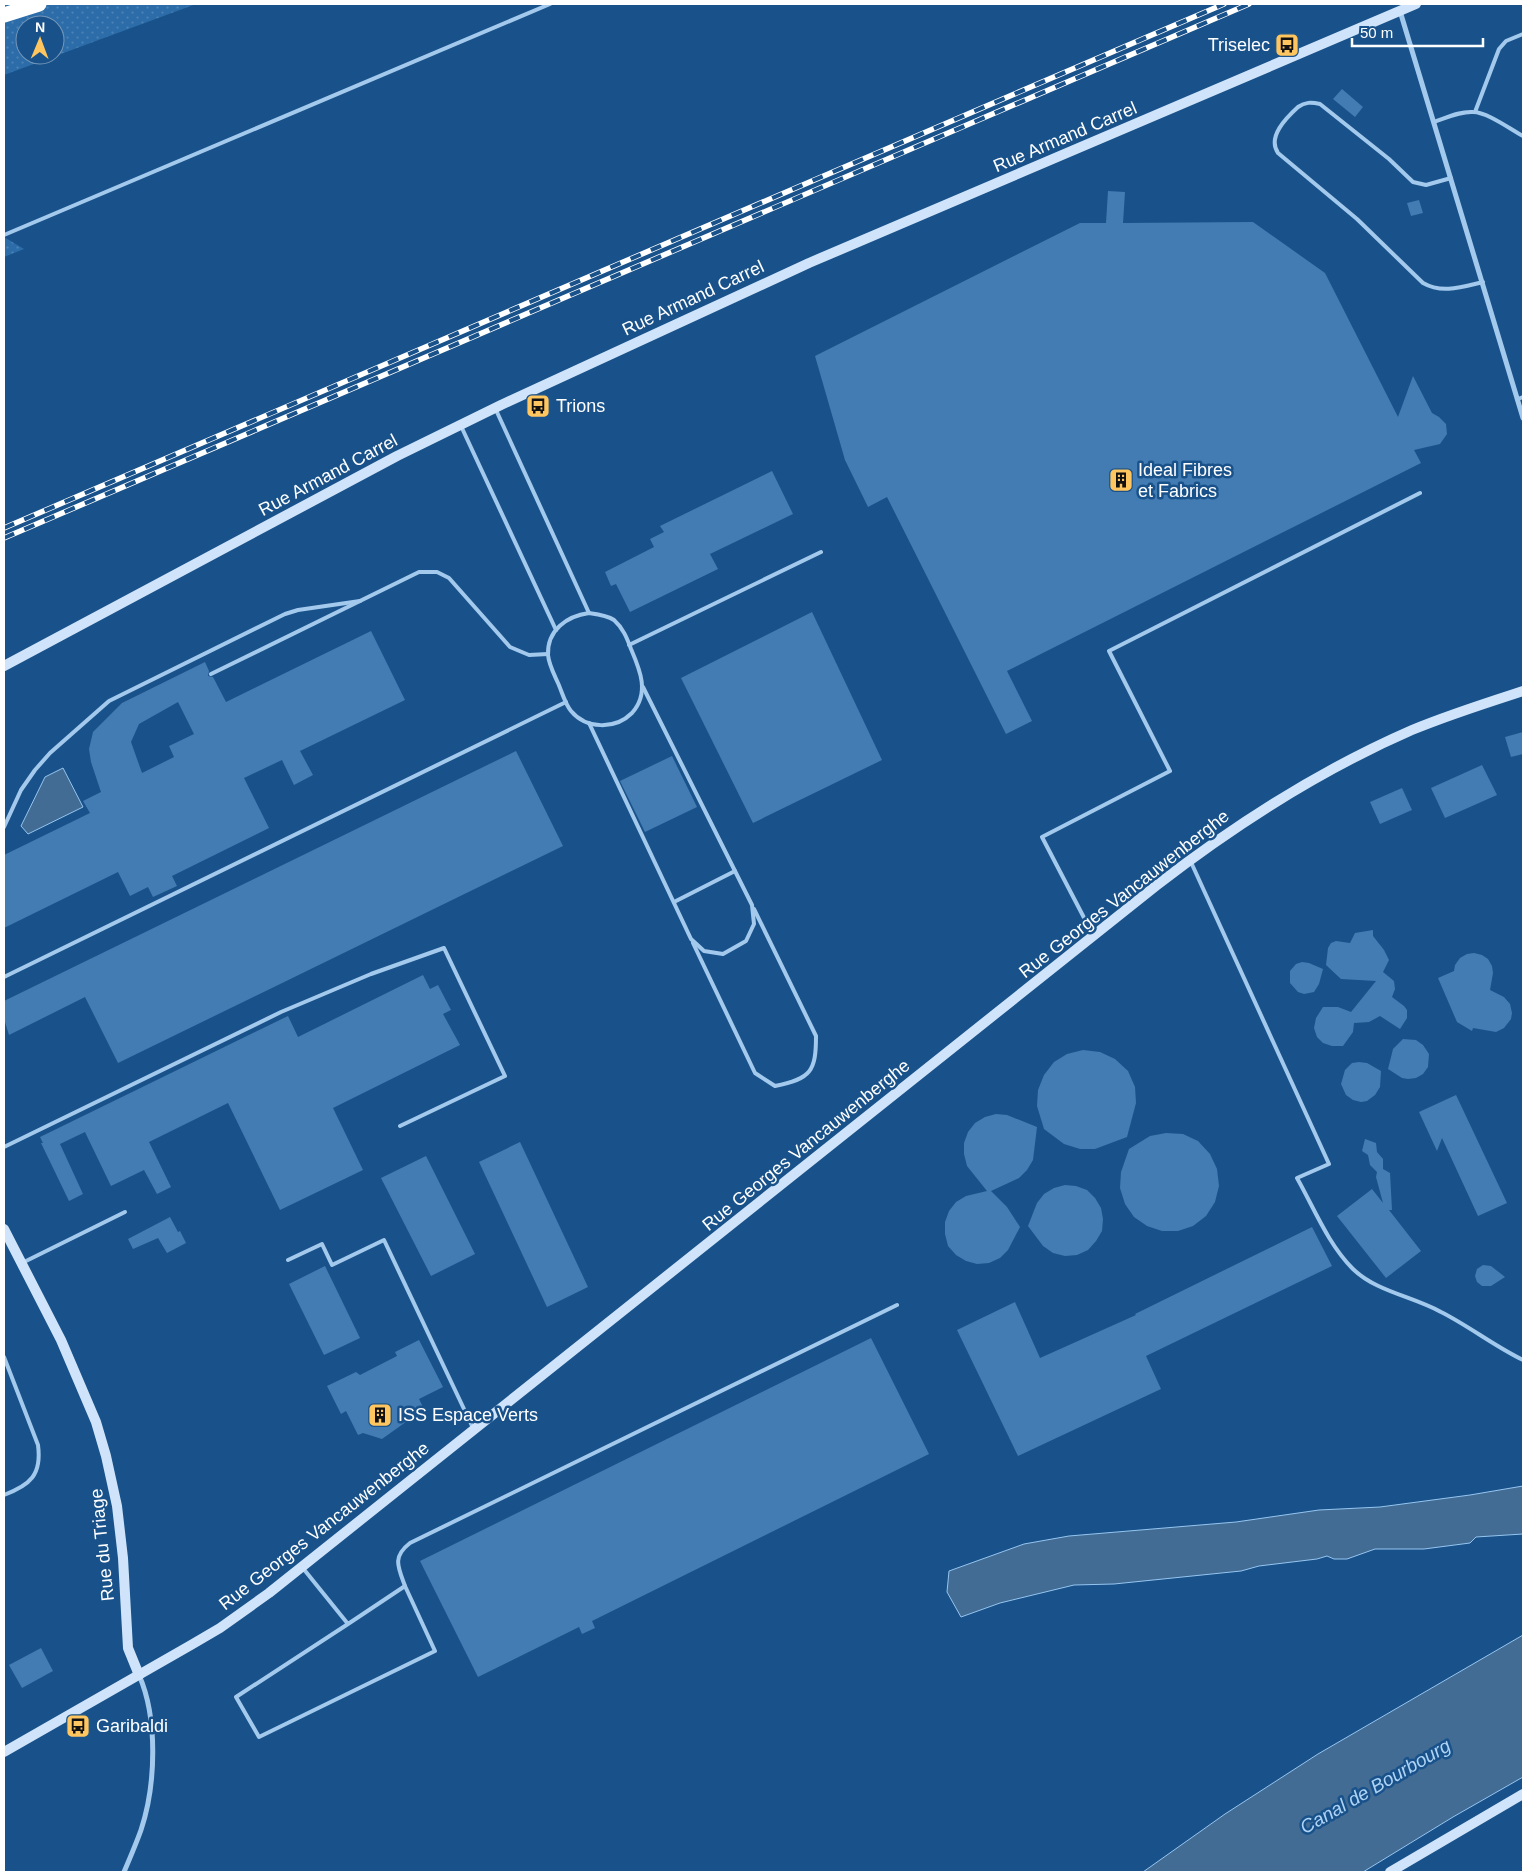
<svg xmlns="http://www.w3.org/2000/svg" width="1527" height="1876" viewBox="0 0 1527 1876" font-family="Arial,sans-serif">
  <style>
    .grass { fill: url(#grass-dots); fill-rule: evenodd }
    .water { fill: #436c95; stroke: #95c5f0 }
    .building { fill: #427cb2; fill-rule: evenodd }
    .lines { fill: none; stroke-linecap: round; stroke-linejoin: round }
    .lane { stroke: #a3c9ed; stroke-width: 4 }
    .street { stroke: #a3c9ed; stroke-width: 5 }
    .secondary { stroke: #cfe4fa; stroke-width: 10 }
    .highway { stroke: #fff; stroke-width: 15 }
    .rail-casing { stroke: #fff; stroke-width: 5.5 }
    .rail { stroke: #19528a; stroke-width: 4; stroke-dasharray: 11; stroke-linecap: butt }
    .labels { text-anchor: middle; stroke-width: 5; stroke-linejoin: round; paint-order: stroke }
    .poi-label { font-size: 18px; fill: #fff; stroke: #19528a; text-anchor: start }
    .street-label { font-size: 18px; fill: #fff; stroke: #19528a }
    .water-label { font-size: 19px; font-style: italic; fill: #aed3f5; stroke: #19528a }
  </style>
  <defs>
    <pattern id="grass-dots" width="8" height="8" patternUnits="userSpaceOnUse" patternTransform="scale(1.25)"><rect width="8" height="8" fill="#2c6ca8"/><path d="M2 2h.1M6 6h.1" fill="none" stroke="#4c82b5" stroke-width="1.8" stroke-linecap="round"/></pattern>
  </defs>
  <rect width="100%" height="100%" fill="#19528a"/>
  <g class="grass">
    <path d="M 4,4 L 196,4 L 4,75 ZM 25,25 L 55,25 L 55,55 L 25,55 Z"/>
    <path d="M 4,237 L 24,249 L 4,257 Z"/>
  </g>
  <g class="water">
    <path d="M 63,768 L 83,807 L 28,834 L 21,826 L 45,777 Z"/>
    <path d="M 1523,1486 L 1523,1534 L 1476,1537 L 1470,1543 L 1424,1549 L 1375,1549 L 1347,1559 L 1334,1559 L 1327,1556 L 1317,1559 L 1259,1566 L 1241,1571 L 1114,1584 L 1074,1585 L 1000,1603 L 961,1617 L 947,1592 L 949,1571 L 1024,1544 L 1069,1536 L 1236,1522 L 1319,1510 L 1380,1507 L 1470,1495 Z"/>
    <path d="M 1523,1635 L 1523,1777 L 1453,1817 L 1363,1872 L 1143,1872 L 1225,1814 L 1318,1754 Z"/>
  </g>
  <g class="building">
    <path d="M 1342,89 L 1363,107 L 1355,117 L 1333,99 Z"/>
    <path d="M 1108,191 L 1125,192 L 1123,223 L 1253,222 L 1325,273 L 1398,417 L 1413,376 L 1432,413 L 1439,417 L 1446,424 L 1447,434 L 1440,444 L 1414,450 L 1421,463 L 1007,671 L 1032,721 L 1006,734 L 887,497 L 868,507 L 845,460 L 815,356 L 1080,223 L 1106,223 Z"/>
    <path d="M 1419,200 L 1423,213 L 1411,216 L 1407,203 Z"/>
    <path d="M 772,471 L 793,514 L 710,554 L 718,569 L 630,612 L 616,584 L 611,586 L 605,572 L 654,547 L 650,539 L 664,532 L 660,526 Z"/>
    <path d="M 812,612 L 882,760 L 753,823 L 681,678 Z"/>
    <path d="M 371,631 L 405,700 L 300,751 L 313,775 L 294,785 L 282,760 L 244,778 L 269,828 L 172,876 L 177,886 L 153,897 L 148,887 L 130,896 L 118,872 L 4,928 L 4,855 L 90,813 L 83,801 L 101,792 L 91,762 L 89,749 L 93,732 L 122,703 L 205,662 L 209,671 L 208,676 L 213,677 L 226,702 ZM 178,702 L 194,734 L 169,746 L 174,757 L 142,773 L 131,742 L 139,724 Z"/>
    <path d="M 1523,732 L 1523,754 L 1511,757 L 1505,737 Z"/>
    <path d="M 516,751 L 563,846 L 118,1063 L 85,997 L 9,1035 L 4,1019 L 4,1001 Z"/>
    <path d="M 672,756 L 697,807 L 645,832 L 620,781 Z"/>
    <path d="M 1482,765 L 1497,795 L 1445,818 L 1431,788 Z"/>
    <path d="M 1402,788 L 1412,810 L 1380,824 L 1370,802 Z"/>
    <path d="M 1373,930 L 1373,936 L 1384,950 L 1389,960 L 1383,972 L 1394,981 L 1395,989 L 1392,997 L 1404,1006 L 1407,1010 L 1407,1018 L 1400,1029 L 1380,1016 L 1369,1022 L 1354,1023 L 1353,1032 L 1343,1046 L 1332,1046 L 1323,1043 L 1317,1037 L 1314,1028 L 1316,1018 L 1323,1007 L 1338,1007 L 1351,1012 L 1376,981 L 1341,979 L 1326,965 L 1328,948 L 1331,943 L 1336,941 L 1350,943 L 1355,933 Z"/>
    <path d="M 1474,953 L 1482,955 L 1488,959 L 1492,966 L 1493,973 L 1490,990 L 1504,997 L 1510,1004 L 1512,1013 L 1511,1019 L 1504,1028 L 1496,1032 L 1473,1028 L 1472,1031 L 1457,1022 L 1438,978 L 1454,971 L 1455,965 L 1460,958 L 1467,954 Z"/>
    <path d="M 1302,962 L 1309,963 L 1323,969 L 1319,984 L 1314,992 L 1304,994 L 1298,992 L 1290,983 L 1290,971 L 1296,964 Z"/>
    <path d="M 423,975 L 430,989 L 438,985 L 451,1010 L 443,1014 L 460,1045 L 333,1108 L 363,1170 L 280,1210 L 228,1103 L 149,1142 L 171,1187 L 157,1194 L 144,1170 L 111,1186 L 85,1132 L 60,1144 L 83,1194 L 69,1201 L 41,1143 L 43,1143 L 40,1137 L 288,1016 L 298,1037 Z"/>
    <path d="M 1403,1039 L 1416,1040 L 1423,1045 L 1429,1054 L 1428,1067 L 1423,1074 L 1416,1078 L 1408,1079 L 1402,1078 L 1388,1069 L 1393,1049 Z"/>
    <path d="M 1083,1050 L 1100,1052 L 1115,1059 L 1128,1071 L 1135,1087 L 1136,1103 L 1127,1137 L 1095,1149 L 1080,1149 L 1064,1144 L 1044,1129 L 1037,1106 L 1038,1090 L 1044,1075 L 1054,1062 L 1067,1054 Z"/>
    <path d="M 1359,1062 L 1367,1063 L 1381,1071 L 1380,1087 L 1375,1095 L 1367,1101 L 1361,1102 L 1353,1100 L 1346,1095 L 1341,1084 L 1345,1070 L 1352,1063 Z"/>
    <path d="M 1456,1095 L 1507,1203 L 1478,1216 L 1442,1138 L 1437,1151 L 1419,1112 Z"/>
    <path d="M 996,1114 L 1007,1115 L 1037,1127 L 1033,1160 L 1027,1170 L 1019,1178 L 991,1191 L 1007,1207 L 1020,1227 L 1008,1250 L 1000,1258 L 989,1263 L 977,1264 L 966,1261 L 956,1255 L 948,1246 L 945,1234 L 945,1222 L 949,1211 L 956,1202 L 966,1196 L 987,1191 L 967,1166 L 964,1154 L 964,1143 L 968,1132 L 975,1123 L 985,1117 Z"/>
    <path d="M 1166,1133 L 1183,1134 L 1198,1141 L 1210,1154 L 1217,1169 L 1219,1186 L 1215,1202 L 1206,1216 L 1193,1226 L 1178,1231 L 1162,1231 L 1147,1226 L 1134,1217 L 1125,1204 L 1120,1188 L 1121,1172 L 1129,1149 L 1150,1136 Z"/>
    <path d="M 1365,1139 L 1376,1143 L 1377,1152 L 1383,1159 L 1383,1169 L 1390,1173 L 1392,1210 L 1389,1210 L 1421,1251 L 1386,1278 L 1337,1216 L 1372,1189 L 1383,1203 L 1376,1177 L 1377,1172 L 1370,1165 L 1368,1155 L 1362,1151 Z"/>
    <path d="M 520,1142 L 588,1287 L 547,1307 L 479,1162 Z"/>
    <path d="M 426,1156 L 475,1254 L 431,1276 L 381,1178 Z"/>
    <path d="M 1065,1185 L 1076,1186 L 1087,1190 L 1095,1198 L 1101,1208 L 1103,1219 L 1102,1231 L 1096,1241 L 1088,1250 L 1077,1255 L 1065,1256 L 1053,1253 L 1043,1246 L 1028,1226 L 1037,1203 L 1044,1194 L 1054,1188 Z"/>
    <path d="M 170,1217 L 178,1232 L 180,1231 L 186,1243 L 167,1253 L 158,1238 L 133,1249 L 128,1239 Z"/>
    <path d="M 1312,1227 L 1332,1266 L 1146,1356 L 1161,1389 L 1018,1456 L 957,1330 L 1015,1302 L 1040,1358 L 1136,1315 L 1135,1314 Z"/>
    <path d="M 1483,1265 L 1491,1266 L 1505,1277 L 1491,1286 L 1482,1286 L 1477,1282 L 1475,1276 L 1477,1269 Z"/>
    <path d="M 325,1266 L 360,1338 L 324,1355 L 289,1284 Z"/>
    <path d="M 871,1338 L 929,1454 L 592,1621 L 595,1628 L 582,1634 L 579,1627 L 478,1677 L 420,1561 Z"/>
    <path d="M 419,1340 L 443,1387 L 419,1399 L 423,1407 L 415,1411 L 417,1414 L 382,1439 L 363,1433 L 358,1435 L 346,1411 L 341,1414 L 327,1386 L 356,1372 L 360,1375 L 397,1356 L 395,1352 Z"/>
    <path d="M 41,1648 L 53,1671 L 22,1688 L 9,1665 Z"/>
  </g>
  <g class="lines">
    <g class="lane">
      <path d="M 1475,112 L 1499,49 L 1506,41 L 1523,34"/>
      <path d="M 1434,122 C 1446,118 1460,111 1473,112 C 1487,112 1510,129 1523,136"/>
      <path d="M 1451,178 L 1426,185 L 1413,182 L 1389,159 L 1320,104 C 1311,102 1305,102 1298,107 C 1286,118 1267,137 1278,153 L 1357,219 L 1423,283 C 1442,294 1462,287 1483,282"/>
      <path d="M 4,235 L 550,4"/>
      <path d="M 1518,399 L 1523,397"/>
      <path d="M 496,410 L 589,613"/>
      <path d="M 461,426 L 556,630"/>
      <path d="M 589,613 C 597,614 607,615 614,620 C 623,628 627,638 631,649 C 640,670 650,693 632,713 C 615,730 586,729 571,711 C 565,704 562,692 558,683 C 554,674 549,665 548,655 C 547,630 567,616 589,613 Z"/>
      <path d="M 629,645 L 821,552"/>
      <path d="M 211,674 L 419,572 L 437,572 L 449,578 L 510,647 L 529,655 L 548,654"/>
      <path d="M 589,723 L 691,939 L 704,951 L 723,954 L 746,941 L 754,924 L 752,905 L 643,687"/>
      <path d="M 4,827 L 21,790 L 35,770 L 50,753 L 109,701 L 285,614 L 298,610 L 360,601"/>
      <path d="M 1190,860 L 1329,1164 L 1297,1178 C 1314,1208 1328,1244 1353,1269 C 1377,1292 1412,1296 1441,1312 C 1469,1326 1494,1346 1523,1360"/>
      <path d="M 674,902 L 735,871"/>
      <path d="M 1093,935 L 1042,837 L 1170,771 L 1109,651 L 1420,493"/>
      <path d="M 693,943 L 755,1073 L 775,1086 C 811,1079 816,1071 816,1036 L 754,909"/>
      <path d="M 4,977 L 566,702"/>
      <path d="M 4,1147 L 281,1012 L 371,974 L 444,948 L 505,1076 L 400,1126"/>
      <path d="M 288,1260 L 322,1244 L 332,1265 L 384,1240 L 473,1428"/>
      <path d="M 22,1263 L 125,1212"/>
      <path d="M 4,1357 L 38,1445 C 42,1475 30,1485 4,1495"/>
      <path d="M 302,1567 L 348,1624 L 236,1697 L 259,1737 L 435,1651 L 405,1586 L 348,1624"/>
      <path d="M 405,1586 C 398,1567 392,1557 410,1543 L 897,1305"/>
    </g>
    <g class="street">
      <path d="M 1400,11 L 1523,418"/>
      <path d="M 124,1872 C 130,1858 136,1844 141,1830 C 156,1785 158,1718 139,1675"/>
    </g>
    <g class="secondary">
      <path d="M 4,666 L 397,456 L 501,405 L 809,263 L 1416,4"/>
      <path d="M 4,1229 L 61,1340 L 96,1422 L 106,1456 L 117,1506 L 123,1558 L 128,1648 L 139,1675"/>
      <path d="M 4,1752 L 191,1645 L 220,1628 L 269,1593 L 1157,885 C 1236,824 1320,770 1412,730 C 1448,715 1486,703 1523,691"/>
      <path d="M 1390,1872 L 1523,1794"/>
    </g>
    <path class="highway" d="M 4,15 L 39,4"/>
    <g class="rail-casing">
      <g id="rail">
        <path d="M 4,528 L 1224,4"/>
        <path d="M 4,538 L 1249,4"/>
      </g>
    </g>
    <use href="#rail" class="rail"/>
  </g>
  <defs>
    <g id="bus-square" transform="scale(1.25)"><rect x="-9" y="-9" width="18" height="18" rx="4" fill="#ffc65f" stroke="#19528a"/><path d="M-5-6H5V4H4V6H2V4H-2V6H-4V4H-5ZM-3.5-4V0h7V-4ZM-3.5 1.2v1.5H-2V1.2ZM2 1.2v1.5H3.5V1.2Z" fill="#111"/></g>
    <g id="building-square" transform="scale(1.25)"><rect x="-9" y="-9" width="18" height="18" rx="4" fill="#ffc65f" stroke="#19528a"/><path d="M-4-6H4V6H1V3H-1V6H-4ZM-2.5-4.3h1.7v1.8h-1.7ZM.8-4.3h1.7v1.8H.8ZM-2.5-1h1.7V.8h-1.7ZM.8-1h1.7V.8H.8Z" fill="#111"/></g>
  </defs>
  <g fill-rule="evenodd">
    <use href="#bus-square" x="1287" y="45"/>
    <use href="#bus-square" x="538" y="406"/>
    <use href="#building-square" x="1121" y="480"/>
    <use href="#building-square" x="380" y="1415"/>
    <use href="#bus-square" x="78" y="1726"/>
  </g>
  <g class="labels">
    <g class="poi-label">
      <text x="1270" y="51" text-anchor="end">Triselec</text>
      <text x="556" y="412">Trions</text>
      <text x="1138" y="476">Ideal Fibres<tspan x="1138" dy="21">et Fabrics</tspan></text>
      <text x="398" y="1421">ISS Espace Verts</text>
      <text x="96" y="1732">Garibaldi</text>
    </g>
    <g class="street-label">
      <text transform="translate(1065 137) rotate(-23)" y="6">Rue Armand Carrel</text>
      <text transform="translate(693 298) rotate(-25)" y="6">Rue Armand Carrel</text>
      <text transform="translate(328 475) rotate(-28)" y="6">Rue Armand Carrel</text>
      <text transform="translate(1124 894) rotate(-38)" y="6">Rue Georges Vancauwenberghe</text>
      <text transform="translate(806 1145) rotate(-39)" y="6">Rue Georges Vancauwenberghe</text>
      <text transform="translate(324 1526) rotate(-38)" y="6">Rue Georges Vancauwenberghe</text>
      <text transform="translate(102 1545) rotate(-96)" y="6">Rue du Triage</text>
    </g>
    <g class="water-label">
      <text transform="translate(1375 1786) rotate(-30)" y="7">Canal de Bourbourg</text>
    </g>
  </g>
  <rect width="1527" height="1876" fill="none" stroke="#ffffff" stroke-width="10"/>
  <g transform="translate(40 40) rotate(1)"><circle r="24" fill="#19528a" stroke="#7597b9"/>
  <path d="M0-4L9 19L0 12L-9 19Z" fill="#ffc65f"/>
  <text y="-8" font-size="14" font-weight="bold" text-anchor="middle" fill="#ffffff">N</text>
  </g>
  <path d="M1352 38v8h131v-8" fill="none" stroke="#ffffff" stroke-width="2.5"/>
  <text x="1360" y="38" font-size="15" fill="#ffffff" stroke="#19528a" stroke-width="4" paint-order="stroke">50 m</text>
</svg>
